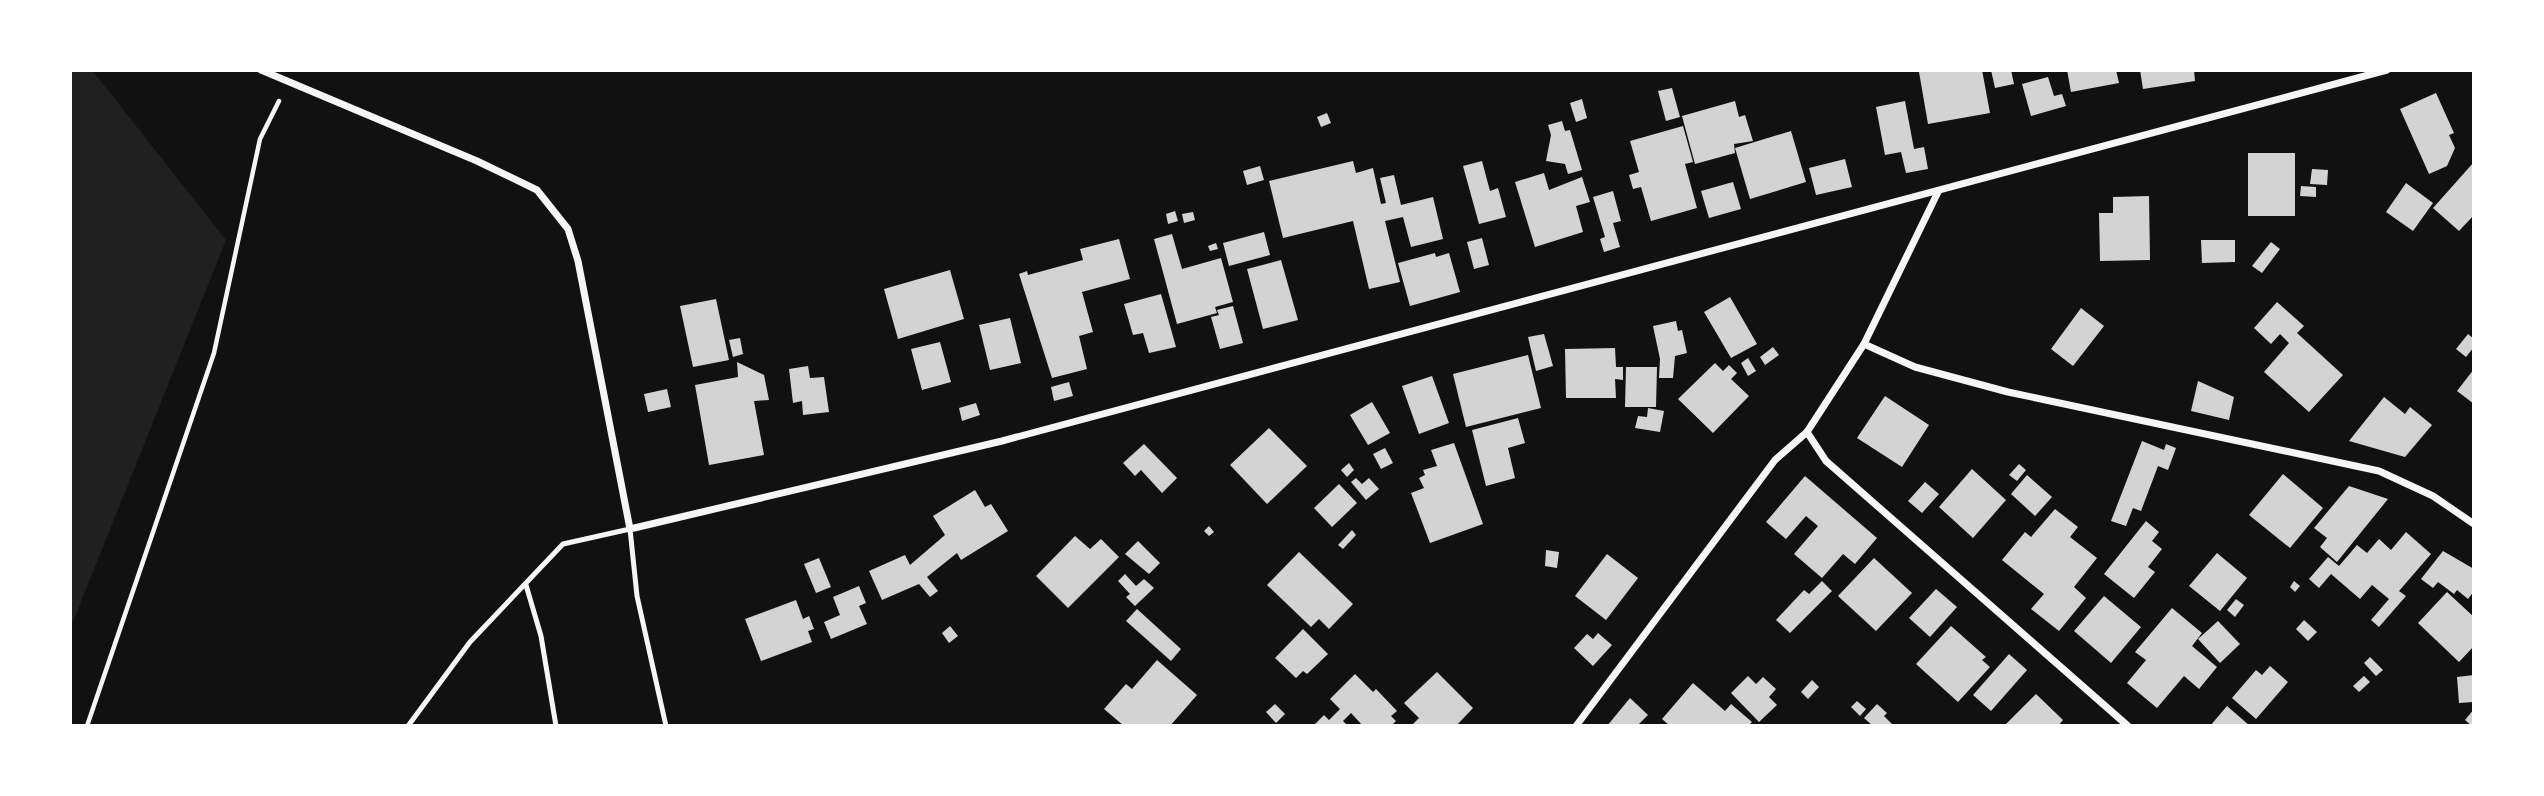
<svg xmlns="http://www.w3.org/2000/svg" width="2544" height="796" viewBox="0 0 2544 796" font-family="Commissioner,sans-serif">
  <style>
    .green { fill: #202020 }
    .building { fill: #d3d3d3 }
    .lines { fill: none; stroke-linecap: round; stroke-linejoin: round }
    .path { stroke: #f5f5f5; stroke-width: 4.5 }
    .service { stroke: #f5f5f5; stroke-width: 5 }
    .minor { stroke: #f5f5f5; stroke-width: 7 }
  </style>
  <rect width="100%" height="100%" fill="#111"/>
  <path class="green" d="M 70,70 L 92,70 L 226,240 L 70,629 Z"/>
  <g class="building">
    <path d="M 1935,70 L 1982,70 L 1990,113 L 1928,124 L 1919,72 Z"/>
    <path d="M 1991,70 L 2011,70 L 2014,84 L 1995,88 Z"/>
    <path d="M 2067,70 L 2116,70 L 2119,83 L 2071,92 Z"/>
    <path d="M 2140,70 L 2194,70 L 2195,81 L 2143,89 Z"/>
    <path d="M 2048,77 L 2054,96 L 2062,94 L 2066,106 L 2031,116 L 2022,84 Z"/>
    <path d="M 1672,88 L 1680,117 L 1666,121 L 1658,91 Z"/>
    <path d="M 2436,93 L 2454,133 L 2449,135 L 2455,148 L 2447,166 L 2429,174 L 2400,109 Z"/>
    <path d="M 1582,99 L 1587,118 L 1576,122 L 1570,103 Z"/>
    <path d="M 1735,101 L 1739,117 L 1745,115 L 1753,141 L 1734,144 L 1735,153 L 1695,164 L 1682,116 Z"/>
    <path d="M 1905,101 L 1914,149 L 1924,147 L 1928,169 L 1906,173 L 1901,152 L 1885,155 L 1876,107 Z"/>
    <path d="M 1327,113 L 1331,123 L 1321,127 L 1317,117 Z"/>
    <path d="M 1562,121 L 1565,131 L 1570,130 L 1582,170 L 1568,174 L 1565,164 L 1546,161 L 1551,135 L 1548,125 Z"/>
    <path d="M 1683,126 L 1693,162 L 1685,164 L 1697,208 L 1651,221 L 1641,187 L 1633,189 L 1629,175 L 1639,172 L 1630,141 Z"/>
    <path d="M 1791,131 L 1806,182 L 1750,199 L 1735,148 Z"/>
    <rect x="2248" y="153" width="47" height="63"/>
    <path d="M 1845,159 L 1852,187 L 1816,195 L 1809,168 Z"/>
    <path d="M 1353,161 L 1356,173 L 1373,168 L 1381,204 L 1386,203 L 1380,178 L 1394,175 L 1401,205 L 1433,197 L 1443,239 L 1411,247 L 1403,217 L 1385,221 L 1400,282 L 1369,289 L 1353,221 L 1283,238 L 1269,181 Z"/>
    <path d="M 1482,161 L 1490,191 L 1498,188 L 1506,217 L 1479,224 L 1463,166 Z"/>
    <path d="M 2474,162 L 2474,215 L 2459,231 L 2433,208 Z"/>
    <path d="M 1260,166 L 1264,180 L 1247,185 L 1243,171 Z"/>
    <path d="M 2312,169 L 2328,170 L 2327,185 L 2310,184 Z"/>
    <path d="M 1544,173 L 1549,190 L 1582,177 L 1590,202 L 1576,206 L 1583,232 L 1535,247 L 1515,182 Z"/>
    <path d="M 1733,182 L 1741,209 L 1709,218 L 1701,191 Z"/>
    <path d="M 2406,183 L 2433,203 L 2413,231 L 2386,212 Z"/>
    <path d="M 2301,186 L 2316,187 L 2316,197 L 2300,196 Z"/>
    <path d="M 1613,191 L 1621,221 L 1613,223 L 1620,247 L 1604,252 L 1600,239 L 1605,237 L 1593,197 Z"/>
    <path d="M 2149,196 L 2150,260 L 2100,261 L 2099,213 L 2113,213 L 2113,197 Z"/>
    <path d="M 1175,211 L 1178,221 L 1168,224 L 1166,214 Z"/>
    <path d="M 1193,212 L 1195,220 L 1184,223 L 1182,214 Z"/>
    <path d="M 1264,232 L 1270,255 L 1229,266 L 1223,243 Z"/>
    <path d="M 1172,234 L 1182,269 L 1221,258 L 1233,302 L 1215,307 L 1217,313 L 1177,324 L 1154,239 Z"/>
    <path d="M 1482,238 L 1489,265 L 1474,269 L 1467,242 Z"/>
    <path d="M 1119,239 L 1130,279 L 1082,292 L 1093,332 L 1079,336 L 1087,369 L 1052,378 L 1019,274 L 1027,271 L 1028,275 L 1083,260 L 1080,249 Z"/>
    <path d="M 2201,240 L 2235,240 L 2235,262 L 2202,263 Z"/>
    <path d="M 2271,242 L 2280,249 L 2262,273 L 2252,266 Z"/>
    <path d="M 1216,243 L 1218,249 L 1210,251 L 1208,246 Z"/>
    <path d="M 1435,253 L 1436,257 L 1449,253 L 1460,292 L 1410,306 L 1398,263 Z"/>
    <path d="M 1281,260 L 1298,320 L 1263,329 L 1247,269 Z"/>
    <path d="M 950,270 L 964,319 L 898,339 L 884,289 Z"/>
    <path d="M 1161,294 L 1176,347 L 1149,353 L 1143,333 L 1133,335 L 1124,304 Z"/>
    <path d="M 1730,297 L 1757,344 L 1731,358 L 1704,312 Z"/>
    <path d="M 716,299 L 729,360 L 693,367 L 680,306 Z"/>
    <path d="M 2277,302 L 2304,326 L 2297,333 L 2343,375 L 2309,412 L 2264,372 L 2289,343 L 2280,334 L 2271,344 L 2254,328 Z"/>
    <path d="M 1233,306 L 1243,343 L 1220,349 L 1211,317 L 1219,315 L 1217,310 Z"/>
    <path d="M 2081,308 L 2104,326 L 2073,366 L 2051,349 Z"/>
    <path d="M 1010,318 L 1021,363 L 990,370 L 979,325 Z"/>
    <path d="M 1676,321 L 1678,331 L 1682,330 L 1687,353 L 1675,356 L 1673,378 L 1659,378 L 1660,359 L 1653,326 Z"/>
    <path d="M 1544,334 L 1553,366 L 1536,371 L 1528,337 Z"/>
    <path d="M 2468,334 L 2474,339 L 2474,347 L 2466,357 L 2456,349 Z"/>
    <path d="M 740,338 L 743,354 L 733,357 L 729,340 Z"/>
    <path d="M 940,342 L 951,382 L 922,390 L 911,349 Z"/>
    <path d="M 1773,347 L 1779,355 L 1765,365 L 1760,357 Z"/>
    <path d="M 1615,348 L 1616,367 L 1623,367 L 1623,380 L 1615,379 L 1616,398 L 1566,398 L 1565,349 Z"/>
    <path d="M 1528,355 L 1541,408 L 1466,427 L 1453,374 Z"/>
    <path d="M 1748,358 L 1756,371 L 1748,376 L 1741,363 Z"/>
    <path d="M 737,362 L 764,375 L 769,400 L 754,401 L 764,455 L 709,465 L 695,385 L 738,377 Z"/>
    <path d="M 1715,363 L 1723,371 L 1729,365 L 1737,373 L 1731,379 L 1749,396 L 1713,433 L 1678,399 Z"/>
    <path d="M 808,366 L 810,378 L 824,377 L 829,412 L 803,415 L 802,401 L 793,403 L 789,369 Z"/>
    <path d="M 1626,367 L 1657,367 L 1656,407 L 1625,407 Z"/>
    <path d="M 2474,369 L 2474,404 L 2457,391 Z"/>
    <path d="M 1432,376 L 1449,423 L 1419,434 L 1402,386 Z"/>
    <path d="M 2198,381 L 2234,397 L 2229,420 L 2191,411 Z"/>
    <path d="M 1069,382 L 1073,396 L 1054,401 L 1051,387 Z"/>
    <path d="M 667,389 L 671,407 L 648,412 L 644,394 Z"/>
    <path d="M 1885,396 L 1929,425 L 1902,467 L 1857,438 Z"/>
    <path d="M 2384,397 L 2405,414 L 2410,407 L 2432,425 L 2405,457 L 2349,441 Z"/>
    <path d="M 1372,402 L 1390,433 L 1368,445 L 1350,415 Z"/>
    <path d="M 976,403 L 980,415 L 962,421 L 959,408 Z"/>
    <path d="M 1648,408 L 1664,411 L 1660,432 L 1635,428 L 1638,416 L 1647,417 Z"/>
    <path d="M 1518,418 L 1525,443 L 1508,448 L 1515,478 L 1486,486 L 1472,430 Z"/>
    <path d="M 1269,428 L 1307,466 L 1267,504 L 1230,465 Z"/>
    <path d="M 2142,441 L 2164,450 L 2166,444 L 2176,448 L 2168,470 L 2158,466 L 2141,511 L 2133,508 L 2126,526 L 2111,521 Z"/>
    <path d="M 1454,443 L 1483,524 L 1430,543 L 1411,493 L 1424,488 L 1419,478 L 1425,475 L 1423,470 L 1437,466 L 1431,450 Z"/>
    <path d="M 1144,444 L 1177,478 L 1162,493 L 1141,470 L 1135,476 L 1123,463 Z"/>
    <path d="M 1385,448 L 1393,463 L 1381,469 L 1373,454 Z"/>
    <path d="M 1349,463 L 1354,470 L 1347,477 L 1341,470 Z"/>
    <path d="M 2019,464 L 2026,470 L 2017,481 L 2009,475 Z"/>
    <path d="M 1972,469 L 2006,500 L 1973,538 L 1939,507 Z"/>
    <path d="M 2283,474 L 2323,508 L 2290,548 L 2249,515 Z"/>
    <path d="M 2027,475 L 2052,497 L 2035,516 L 2011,494 Z"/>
    <path d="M 1805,476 L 1877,538 L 1855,564 L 1843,554 L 1822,578 L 1794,554 L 1818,526 L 1806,516 L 1786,539 L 1766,522 Z"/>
    <path d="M 1356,478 L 1362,484 L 1369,478 L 1379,489 L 1366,500 L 1351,482 Z"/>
    <path d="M 1925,482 L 1939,494 L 1922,513 L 1908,501 Z"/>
    <path d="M 1339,484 L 1357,503 L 1332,527 L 1314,508 Z"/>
    <path d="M 2349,486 L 2388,499 L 2337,562 L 2320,547 L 2327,538 L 2314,528 Z"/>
    <path d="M 975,490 L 985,507 L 991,504 L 1008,531 L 961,560 L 957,553 L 927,577 L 938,591 L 930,597 L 919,584 L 882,600 L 869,571 L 905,555 L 910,565 L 945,535 L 933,516 Z"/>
    <path d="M 2055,509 L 2078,527 L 2070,537 L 2097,558 L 2074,587 L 2086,598 L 2059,631 L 2031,609 L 2044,594 L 2002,560 L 2025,532 L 2031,537 Z"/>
    <path d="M 2146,521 L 2159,532 L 2152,541 L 2162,549 L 2148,567 L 2155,572 L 2134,598 L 2104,574 Z"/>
    <path d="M 1209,526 L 1214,532 L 1209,536 L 1204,531 Z"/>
    <path d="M 1352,530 L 1356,535 L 1343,549 L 1338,545 Z"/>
    <path d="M 2406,532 L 2431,554 L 2399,591 L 2406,596 L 2379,627 L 2371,620 L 2389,599 L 2372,585 L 2360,599 L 2331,574 L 2319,588 L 2309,579 L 2328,557 L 2339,566 L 2357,545 L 2367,553 L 2379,539 L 2391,550 Z"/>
    <path d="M 1075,536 L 1090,549 L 1101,539 L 1119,557 L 1068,608 L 1036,576 Z"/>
    <path d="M 1138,541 L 1160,563 L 1149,574 L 1125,554 Z"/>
    <path d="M 1546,550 L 1559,552 L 1557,568 L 1545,566 Z"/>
    <path d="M 2443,551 L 2474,569 L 2474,591 L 2468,599 L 2457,590 L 2454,594 L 2438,582 L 2433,588 L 2421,579 Z"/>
    <path d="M 1299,552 L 1353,604 L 1329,629 L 1319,619 L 1311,627 L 1267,585 Z"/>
    <path d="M 2217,553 L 2247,578 L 2220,611 L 2189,586 Z"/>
    <path d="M 1607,554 L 1638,578 L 1606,620 L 1575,596 Z"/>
    <path d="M 819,558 L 831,587 L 816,593 L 804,564 Z"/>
    <path d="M 1874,558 L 1912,593 L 1876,631 L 1838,596 Z"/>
    <path d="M 1125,574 L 1136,586 L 1144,579 L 1154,588 L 1135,606 L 1126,597 L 1130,594 L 1118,581 Z"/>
    <path d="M 1822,581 L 1832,591 L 1790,633 L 1776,620 L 1804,590 L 1809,594 Z"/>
    <path d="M 2294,581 L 2300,586 L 2295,592 L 2290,587 Z"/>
    <path d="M 859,586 L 866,603 L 859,606 L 867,624 L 831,639 L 824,622 L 840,615 L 833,597 Z"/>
    <path d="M 1936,589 L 1957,607 L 1930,637 L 1909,618 Z"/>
    <path d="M 2447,592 L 2474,617 L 2474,646 L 2459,662 L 2418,623 Z"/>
    <path d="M 2104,596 L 2141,627 L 2111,663 L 2074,631 Z"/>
    <path d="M 2236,599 L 2244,605 L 2235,617 L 2227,610 Z"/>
    <path d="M 796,600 L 803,619 L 809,616 L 814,629 L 808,631 L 812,642 L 761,661 L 745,619 Z"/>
    <path d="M 2172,608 L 2202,633 L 2192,646 L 2217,667 L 2199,689 L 2184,676 L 2157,708 L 2127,683 L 2146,660 L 2135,652 Z"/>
    <path d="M 1137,609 L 1181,649 L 1171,661 L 1126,621 Z"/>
    <path d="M 2304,620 L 2317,632 L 2308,641 L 2296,629 Z"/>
    <path d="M 2218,621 L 2240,644 L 2220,663 L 2198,639 Z"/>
    <path d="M 950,626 L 958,636 L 949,643 L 942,633 Z"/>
    <path d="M 1951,626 L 1986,657 L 1982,660 L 1990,667 L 1958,702 L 1916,664 Z"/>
    <path d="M 1303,629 L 1328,654 L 1307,674 L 1303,671 L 1296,678 L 1275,658 Z"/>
    <path d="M 1598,633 L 1612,645 L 1593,666 L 1574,648 L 1587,634 L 1593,639 Z"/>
    <path d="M 2009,654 L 2027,670 L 1991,711 L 1973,695 Z"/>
    <path d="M 2370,657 L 2383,670 L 2376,676 L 2364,663 Z"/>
    <path d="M 1157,660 L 1197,695 L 1170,726 L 1124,726 L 1104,709 L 1126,684 L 1132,689 Z"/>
    <path d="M 2270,666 L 2288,682 L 2256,719 L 2232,698 L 2256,670 L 2262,675 Z"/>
    <path d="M 1437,672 L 1473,708 L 1456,726 L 1411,726 L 1419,718 L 1404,703 Z"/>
    <path d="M 1355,674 L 1373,692 L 1376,689 L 1397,711 L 1391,716 L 1396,721 L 1391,726 L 1363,726 L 1351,713 L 1343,721 L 1348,726 L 1313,726 L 1324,715 L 1329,720 L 1340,709 L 1330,699 Z"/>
    <path d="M 2474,675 L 2474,702 L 2459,703 L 2457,677 Z"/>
    <path d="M 1748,676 L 1756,684 L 1763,677 L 1776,689 L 1769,697 L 1777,705 L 1759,722 L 1731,693 Z"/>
    <path d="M 2364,676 L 2370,682 L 2359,692 L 2353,686 Z"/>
    <path d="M 1812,680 L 1819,687 L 1808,699 L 1801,692 Z"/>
    <path d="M 1693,683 L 1725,711 L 1731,704 L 1752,722 L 1748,726 L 1670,726 L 1662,719 Z"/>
    <path d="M 2036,694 L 2063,720 L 2058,726 L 2004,726 Z"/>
    <path d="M 1630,698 L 1648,715 L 1637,726 L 1607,726 Z"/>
    <path d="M 1857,701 L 1866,709 L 1860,716 L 1851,707 Z"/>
    <path d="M 1275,704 L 1285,714 L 1276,723 L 1266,712 Z"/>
    <path d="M 1877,704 L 1887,713 L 1884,716 L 1894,726 L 1873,726 L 1864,718 Z"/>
    <path d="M 2227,706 L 2250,726 L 2210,726 Z"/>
    <path d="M 2474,709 L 2474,726 L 2472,726 L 2465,720 Z"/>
  </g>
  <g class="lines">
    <path class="path" d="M 87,726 L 214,353 L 260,139 L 279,101"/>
    <g class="service">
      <path d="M 526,585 L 541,636 L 556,726"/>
      <path d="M 408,726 L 470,642 L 563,544 L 630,529 L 637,596 L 666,726"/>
    </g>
    <g class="minor">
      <path d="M 261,70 L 477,161 L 537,190 L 568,229 L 578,261 L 630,529 L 1002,441 L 2387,70"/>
      <path d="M 1864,344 L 1915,367 L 2008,392 L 2379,471 L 2433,496 L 2474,524"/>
      <path d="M 1807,432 L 1826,461 L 2128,726"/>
      <path d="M 1576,726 L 1775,460 L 1807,432 L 1864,344 L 1938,192"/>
    </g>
  </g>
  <rect width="2544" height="796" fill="none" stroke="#ffffff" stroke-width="144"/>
</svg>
